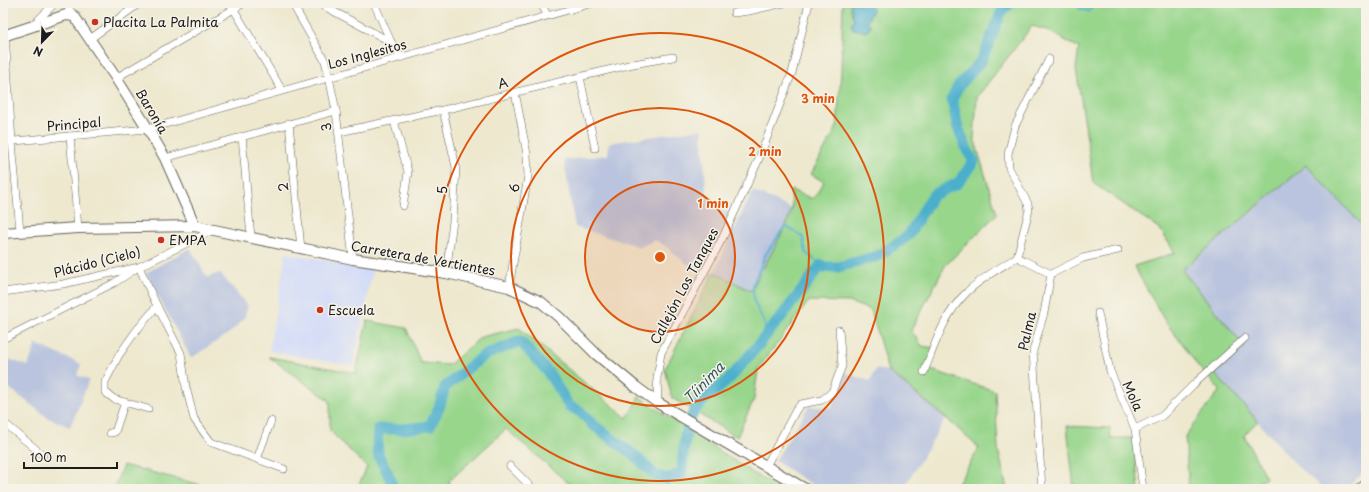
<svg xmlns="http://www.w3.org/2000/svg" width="1369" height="492" viewBox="0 0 1369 492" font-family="'Playpen Sans',sans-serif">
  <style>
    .built { fill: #d0daf9 }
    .industrial { fill: #bac4de }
    .green { fill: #98d68c; stroke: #5a7954 }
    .water { fill: #4cafcc; stroke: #346674 }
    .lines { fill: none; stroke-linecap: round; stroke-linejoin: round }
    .stream { stroke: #4cafcc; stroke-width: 2 }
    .river { stroke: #4cafcc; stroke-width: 11 }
    .street-casing { stroke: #65635a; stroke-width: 8 }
    .secondary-casing { stroke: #65635a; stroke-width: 12 }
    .street { stroke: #fff; stroke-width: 7 }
    .secondary { stroke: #fff; stroke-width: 10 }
    .ring { fill: none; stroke: #de560d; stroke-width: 2 }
    .poi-dot { fill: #c8321e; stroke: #f7f3e8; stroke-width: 1.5 }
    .labels { text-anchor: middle; stroke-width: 3; stroke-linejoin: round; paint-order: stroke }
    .poi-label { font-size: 13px; fill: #1c1c1c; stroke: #f7f3e8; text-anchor: start }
    .street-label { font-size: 13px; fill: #1c1c1c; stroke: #f7f3e8 }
    .water-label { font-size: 14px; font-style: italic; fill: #2f5762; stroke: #f7f3e8 }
    .centre { fill: #de560d; stroke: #f7f3e8; stroke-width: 2 }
    .ring-label { font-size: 12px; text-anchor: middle; font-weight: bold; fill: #de560d; stroke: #f7f3e8; stroke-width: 3; stroke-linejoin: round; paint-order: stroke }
  </style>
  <rect width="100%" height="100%" fill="#f7f3e8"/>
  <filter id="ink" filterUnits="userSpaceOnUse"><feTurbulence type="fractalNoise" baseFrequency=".025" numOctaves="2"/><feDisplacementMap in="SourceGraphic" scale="8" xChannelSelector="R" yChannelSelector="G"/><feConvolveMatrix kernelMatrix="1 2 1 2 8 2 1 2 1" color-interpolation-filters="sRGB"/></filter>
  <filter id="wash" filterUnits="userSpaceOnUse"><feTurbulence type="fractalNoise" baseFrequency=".012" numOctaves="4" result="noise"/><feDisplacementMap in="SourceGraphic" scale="16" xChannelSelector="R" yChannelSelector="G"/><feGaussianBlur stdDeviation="0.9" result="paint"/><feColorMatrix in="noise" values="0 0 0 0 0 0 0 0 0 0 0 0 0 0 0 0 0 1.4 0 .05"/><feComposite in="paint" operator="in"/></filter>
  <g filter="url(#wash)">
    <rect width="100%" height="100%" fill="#ede8ce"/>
    <path class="built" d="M 286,253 L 373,269 L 353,366 L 269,351 Z"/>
    <g class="industrial">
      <path d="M 702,129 L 706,189 L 711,206 L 732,214 L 698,273 L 664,245 L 655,240 L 640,247 L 575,227 L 564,160 L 608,155 L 609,143 Z"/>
      <path d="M 1306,165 L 1366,229 L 1366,470 L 1346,489 L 1324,489 L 1299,468 L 1215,374 L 1182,270 Z"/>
      <path d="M 753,191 L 792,209 L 787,224 L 751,291 L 714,272 Z"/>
      <path d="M 190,248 L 207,277 L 220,273 L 248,306 L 244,318 L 231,332 L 191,358 L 146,273 Z"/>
      <path d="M 36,344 L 81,364 L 77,375 L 89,380 L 70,427 L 48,418 L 3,383 L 3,357 L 28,366 Z"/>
      <path d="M 876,369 L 888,371 L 946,418 L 903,489 L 819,489 L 775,461 L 809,406 L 832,408 L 845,373 L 870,381 Z"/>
    </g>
    <g class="green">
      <path d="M 843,3 L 1366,3 L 1366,229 L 1306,165 L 1182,270 L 1245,347 L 1215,374 L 1258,421 L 1244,435 L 1266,478 L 1255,485 L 1216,489 L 1189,489 L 1185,436 L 1220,390 L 1197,365 L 1185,347 L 1166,323 L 1134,266 L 1175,253 L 1160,229 L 1093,183 L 1085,124 L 1076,69 L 1079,48 L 1047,30 L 1032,26 L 977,97 L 974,138 L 997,214 L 945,266 L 911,330 L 922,346 L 934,348 L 928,369 L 995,391 L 998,449 L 1007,489 L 955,489 L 979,448 L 946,418 L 888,371 L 871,310 L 848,302 L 809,301 L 758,369 L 754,399 L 737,437 L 672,398 L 665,369 L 714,272 L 751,291 L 787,224 L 792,209 L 791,190 L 813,199 L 824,182 L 811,174 L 837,127 L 841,72 Z"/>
      <path d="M 367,321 L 406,328 L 421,363 L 449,365 L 481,337 L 519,328 L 627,418 L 639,397 L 716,449 L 764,480 L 779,485 L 776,489 L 575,489 L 506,429 L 449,481 L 451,489 L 357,489 L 367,467 L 330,431 L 330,401 L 269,357 L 356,373 Z"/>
      <path d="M 1067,426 L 1110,428 L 1111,438 L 1133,438 L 1139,489 L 1074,489 Z"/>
      <path d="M 123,465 L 217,489 L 114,489 Z"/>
    </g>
    <path class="water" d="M 850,3 L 871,3 L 873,10 L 867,22 L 871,25 L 869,29 L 866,32 L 853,29 L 851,25 L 854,19 L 852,15 Z"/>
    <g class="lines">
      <g class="stream">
        <path d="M 1000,3 L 1002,10"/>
        <path d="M 1077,3 L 1080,9 L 1089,11 L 1095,3"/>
        <path d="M 765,336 L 765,325 L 754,301 L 753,284 L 766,254 L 785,226 L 803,237 L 806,253 L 821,265"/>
        <path d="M 666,479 L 669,489"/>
      </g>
      <path class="river" d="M 392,489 C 392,476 383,467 379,456 C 376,448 378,437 378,429 L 403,429 L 430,426 L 439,408 L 445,387 L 483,356 L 520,341 L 548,372 L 569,406 L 581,412 L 592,424 L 634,455 L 654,474 L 666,479 L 682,473 C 683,453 684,432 693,413 C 699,400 721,388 730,378 C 762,342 792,304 821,265 L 823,267 L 838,267 L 878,256 L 908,236 L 933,195 L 958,183 L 974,161 L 968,152 L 958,128 L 952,99 L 958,87 L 982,60 L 1002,10 L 1010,3"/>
    </g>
  </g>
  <g filter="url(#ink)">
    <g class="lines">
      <g class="street-casing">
        <g id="street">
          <path d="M 65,3 L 74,16"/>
          <path d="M 230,3 L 282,90"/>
          <path d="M 292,3 L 325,61 L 329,77 L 336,111 L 353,259"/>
          <path d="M 318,3 L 391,42"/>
          <path d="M 374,3 L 391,42 L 401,57"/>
          <path d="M 541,3 L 547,15"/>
          <path d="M 734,13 L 749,11 L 784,3"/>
          <path d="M 33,25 L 55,3"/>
          <path d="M 5,35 L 12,142 L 20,231"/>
          <path d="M 90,39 L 140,3"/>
          <path d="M 580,77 L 595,148"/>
          <path d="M 116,78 L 244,3"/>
          <path d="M 443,110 L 456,167 L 453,221 L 446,273"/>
          <path d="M 394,121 L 408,172 L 403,206"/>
          <path d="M 289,123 L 301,249"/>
          <path d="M 339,132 L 443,110 L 633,64 L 673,57"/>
          <path d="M 70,136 L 78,228"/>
          <path d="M 242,136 L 251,238"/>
          <path d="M 3,142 L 148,129 L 593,3"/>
          <path d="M 165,158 L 336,111"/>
          <path d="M 1017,257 L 1051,274"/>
          <path d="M 139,267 L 157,306 L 181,353 L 186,387 L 194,419 L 211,442 L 284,469"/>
          <path d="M 1051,274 L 1083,258 L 1118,250"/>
          <path d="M 509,287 L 528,176 L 527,154 L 515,92"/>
          <path d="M 3,292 L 63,284 L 139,267 L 213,230"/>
          <path d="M 1098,313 L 1110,371 L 1135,429 L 1143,489"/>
          <path d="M 3,339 L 114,283 L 134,270"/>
          <path d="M 924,372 C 935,344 944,314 967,292 C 981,278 1000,268 1017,257 L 1029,210 L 1028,204 L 1009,168 L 1008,154 L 1015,126 L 1049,59"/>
          <path d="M 658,403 L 657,378 L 661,353 L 723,237 L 758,161 L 792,73 L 809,3"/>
          <path d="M 148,409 L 114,399 L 105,392 L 105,382 L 119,355 L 136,331 L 157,306"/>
          <path d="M 3,422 L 43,455"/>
          <path d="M 1135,429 L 1162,416 L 1193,385 L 1245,338"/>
          <path d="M 110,433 L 115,432 L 125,402"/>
          <path d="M 257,459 L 271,421"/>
          <path d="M 510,466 L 533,489"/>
          <path d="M 766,466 L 796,410 L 801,404 L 822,400 L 832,392 L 842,366 L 839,330"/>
          <path d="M 1042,489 L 1033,351 L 1044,313 L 1051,274"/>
        </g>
      </g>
      <g class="secondary-casing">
        <g id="secondary">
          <path d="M 3,36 L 66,15 L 74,16 L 116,78 L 148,129 L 165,158 L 195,226"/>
          <path d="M 3,233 L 78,228 L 195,226 L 353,259 L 446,273 L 509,287 L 541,302 L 559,317 L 596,354 L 636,387 L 658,403 L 805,489"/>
          <path d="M 1361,489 L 1366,485"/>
        </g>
      </g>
      <use href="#street" class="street"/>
      <use href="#secondary" class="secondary"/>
    </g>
  </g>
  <circle cx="660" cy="257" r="75" fill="#de560d" fill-opacity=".12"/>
  <g class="ring">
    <circle cx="660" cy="257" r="75"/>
    <circle cx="660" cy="257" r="149"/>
    <circle cx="660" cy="257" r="224"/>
  </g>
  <g class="poi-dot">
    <circle cx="95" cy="22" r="4"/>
    <circle cx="161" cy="240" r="4"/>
    <circle cx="320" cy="310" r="4"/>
  </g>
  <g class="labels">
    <g class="poi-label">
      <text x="103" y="27">Placita La Palmita</text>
      <text x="169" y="245">EMPA</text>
      <text x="328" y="315">Escuela</text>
    </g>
    <g class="street-label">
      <text transform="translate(367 54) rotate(-15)" y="5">Los Inglesitos</text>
      <text transform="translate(503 83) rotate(-14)" y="5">A</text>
      <text transform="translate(152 111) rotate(59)" y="5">Baronía</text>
      <text transform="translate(74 124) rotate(-5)" y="5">Principal</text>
      <text transform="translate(326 127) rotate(-96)" y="5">3</text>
      <text transform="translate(283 187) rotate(-96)" y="5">2</text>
      <text transform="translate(514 188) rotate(-80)" y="5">6</text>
      <text transform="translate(442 190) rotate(-87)" y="5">5</text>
      <text transform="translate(423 258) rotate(10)" y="5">Carretera de Vertientes</text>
      <text transform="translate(97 262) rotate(-14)" y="5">Plácido (Cielo)</text>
      <text transform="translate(684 286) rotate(-62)" y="5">Callejón Los Tanques</text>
      <text transform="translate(1027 331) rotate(-77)" y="5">Palma</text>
      <text transform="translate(1133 396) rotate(66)" y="5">Mola</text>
    </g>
    <g class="water-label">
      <text transform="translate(704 383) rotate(-46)" y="5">Tíinima</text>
    </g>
  </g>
  <circle cx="660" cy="257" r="6" class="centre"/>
  <g class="ring-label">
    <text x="818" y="103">3 min</text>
    <text x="765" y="156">2 min</text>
    <text x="713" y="208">1 min</text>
  </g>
  <rect width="1369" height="492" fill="none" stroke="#f7f3e8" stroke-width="16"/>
  <g transform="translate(42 42) rotate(203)" stroke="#f7f3e8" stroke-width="3" paint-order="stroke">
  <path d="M0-3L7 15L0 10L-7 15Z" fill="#1c1c1c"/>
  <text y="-6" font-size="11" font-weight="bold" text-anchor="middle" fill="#1c1c1c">N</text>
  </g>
  <path d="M24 462v6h93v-6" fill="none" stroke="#1c1c1c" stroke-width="2"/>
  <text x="30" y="462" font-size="12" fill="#1c1c1c" stroke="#f7f3e8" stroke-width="3" paint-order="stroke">100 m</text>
</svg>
